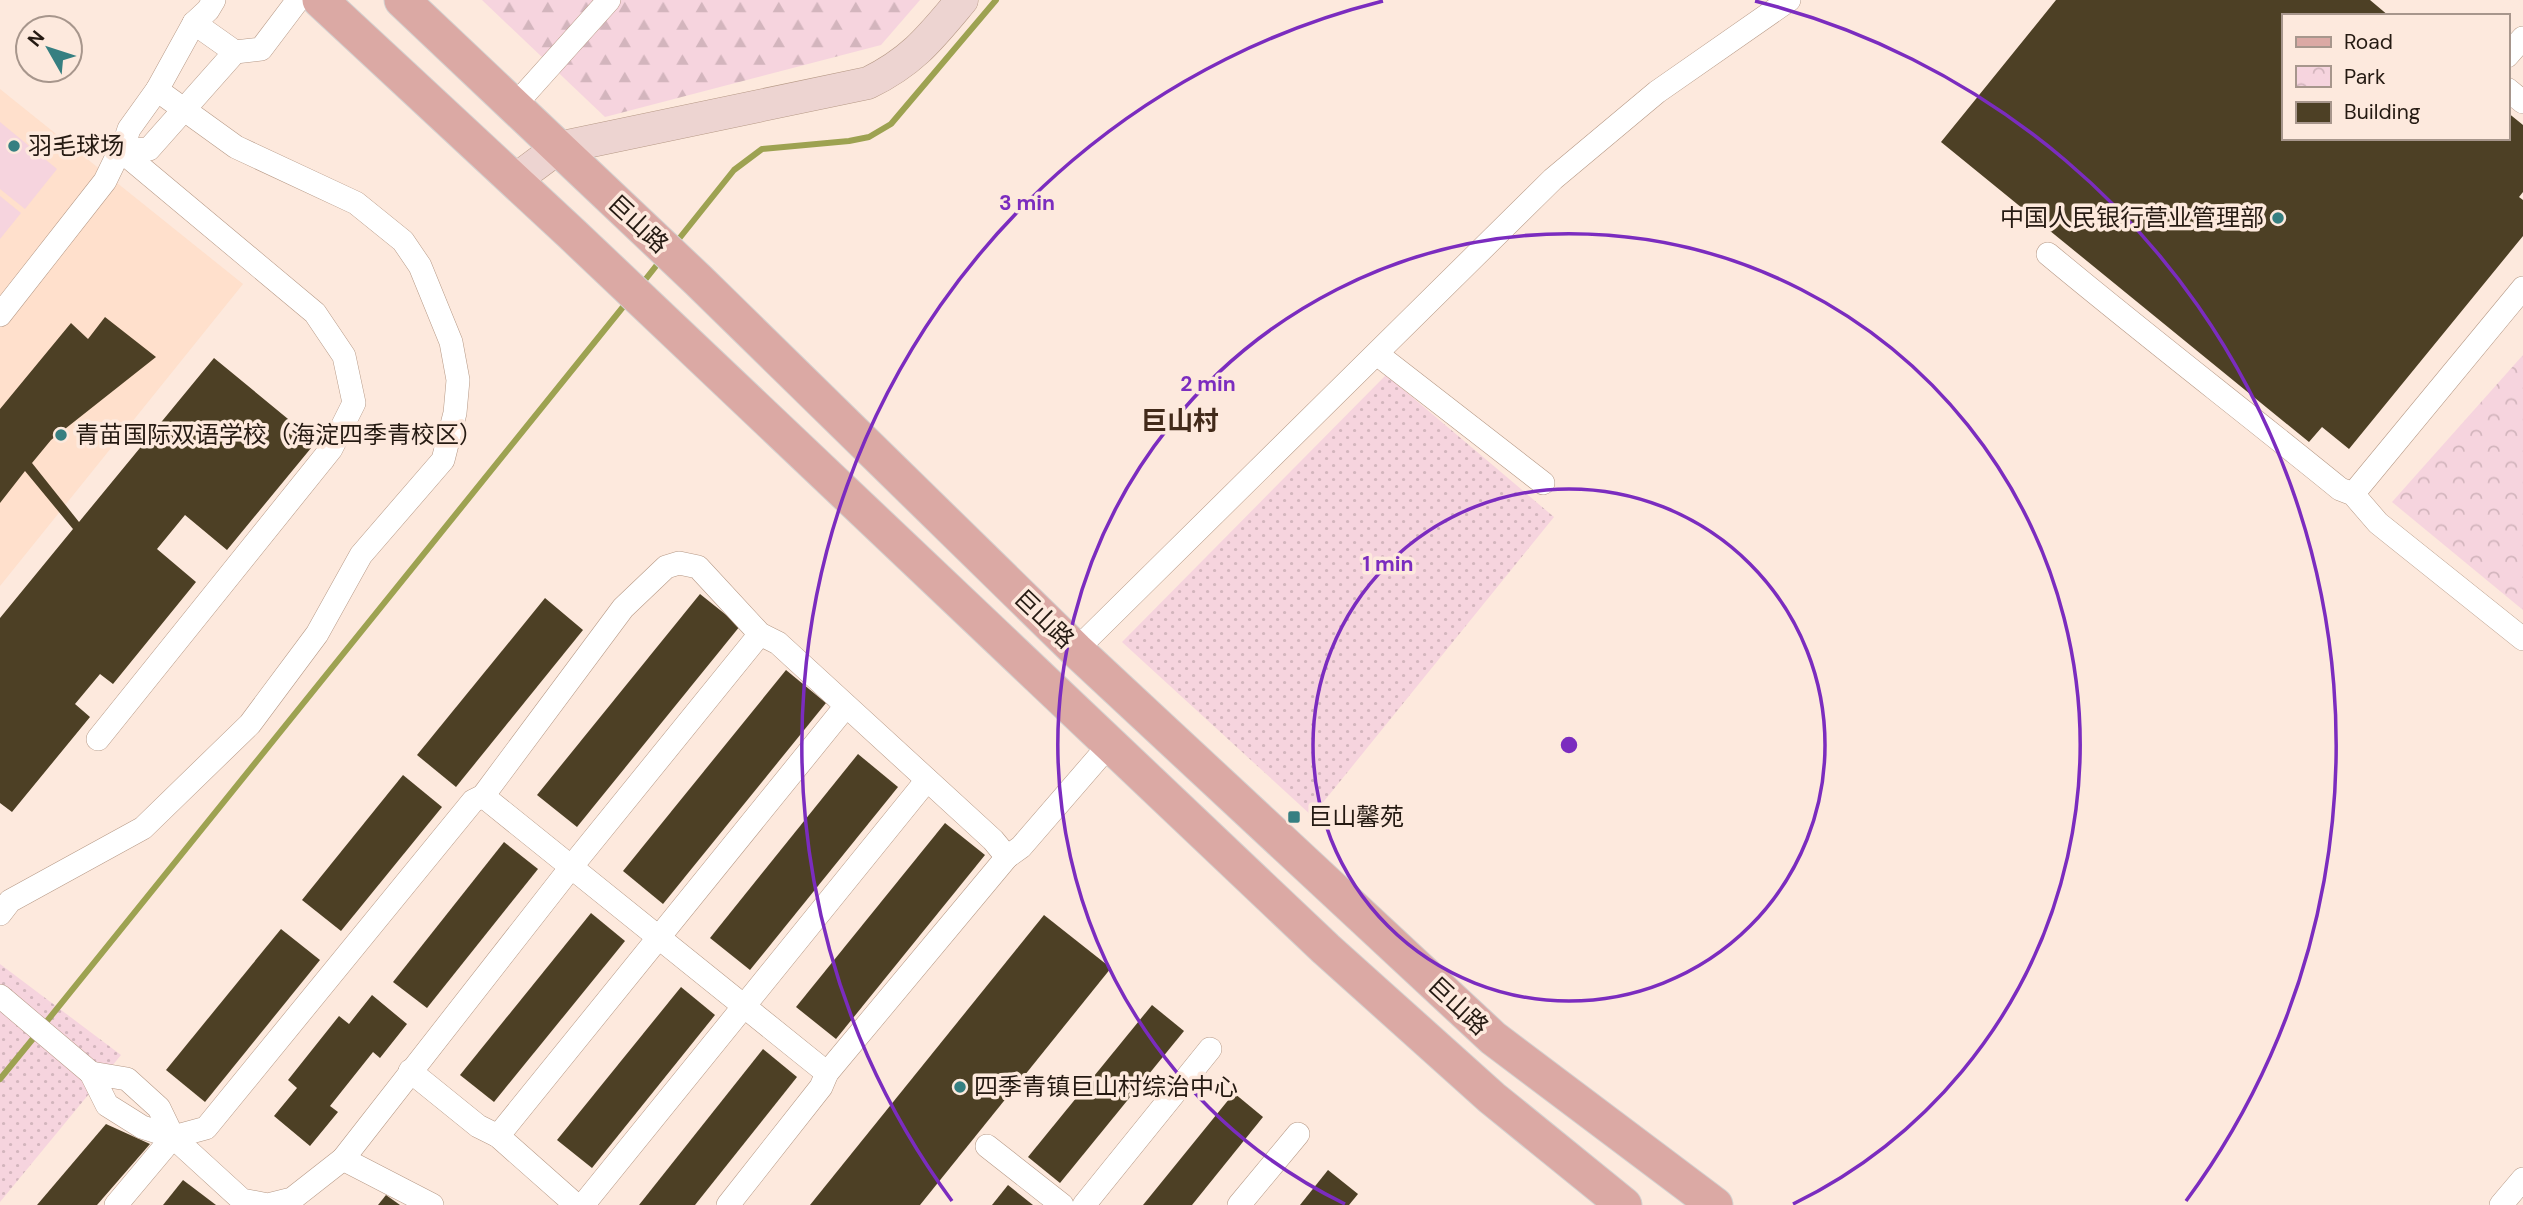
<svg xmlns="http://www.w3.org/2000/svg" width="2523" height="1205" viewBox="0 0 2523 1205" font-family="'DM Sans','Noto Sans SC',sans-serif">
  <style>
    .built { fill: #ffe0cc }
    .grass { fill: url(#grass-dots) }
    .forest { fill: url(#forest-firs) }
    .park { fill: url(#park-crowns) }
    .pitch { fill: #f6d4de }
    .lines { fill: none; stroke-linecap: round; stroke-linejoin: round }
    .stream { stroke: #9da251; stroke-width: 6 }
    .building { fill: #4d4025 }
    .street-casing { stroke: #b69986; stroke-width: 24 }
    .secondary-casing { stroke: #b69986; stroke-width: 33 }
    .primary-casing { stroke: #d3d1d0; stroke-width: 37 }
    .street { stroke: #fff; stroke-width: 23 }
    .secondary { stroke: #edd4d1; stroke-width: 32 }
    .primary { stroke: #dba9a4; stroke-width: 35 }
    .ring { fill: none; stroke: #7b2cbf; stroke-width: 3.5 }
    .poi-dot { fill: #367f81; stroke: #fde9dd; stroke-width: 2.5 }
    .labels { text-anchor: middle; stroke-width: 7; stroke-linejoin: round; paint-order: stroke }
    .poi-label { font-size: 24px; fill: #251a12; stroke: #fde9dd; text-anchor: start }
    .street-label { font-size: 24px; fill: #251a12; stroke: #fde9dd }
    .neighbourhood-label { font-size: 26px; font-weight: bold; fill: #422a1a; stroke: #fde9dd }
    .centre { fill: #7b2cbf; stroke: #fde9dd; stroke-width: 3.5 }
    .ring-label { font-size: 21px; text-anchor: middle; font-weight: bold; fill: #7b2cbf; stroke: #fde9dd; stroke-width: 7; stroke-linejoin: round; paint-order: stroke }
  </style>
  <defs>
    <pattern id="grass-dots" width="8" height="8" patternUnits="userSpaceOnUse" patternTransform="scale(1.75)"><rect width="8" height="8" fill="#f6d4de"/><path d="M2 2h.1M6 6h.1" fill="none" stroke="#d3b5bd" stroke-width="1.8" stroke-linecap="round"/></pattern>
    <pattern id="forest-firs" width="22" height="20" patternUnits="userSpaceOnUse" patternTransform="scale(1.75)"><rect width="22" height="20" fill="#f6d4de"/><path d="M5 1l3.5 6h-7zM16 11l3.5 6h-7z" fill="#d3b5bd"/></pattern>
    <pattern id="park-crowns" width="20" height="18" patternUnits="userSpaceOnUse" patternTransform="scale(1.75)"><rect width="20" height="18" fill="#f6d4de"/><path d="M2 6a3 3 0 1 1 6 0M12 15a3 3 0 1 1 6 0" fill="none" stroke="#d3b5bd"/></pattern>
  </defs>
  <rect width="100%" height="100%" fill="#fde9dd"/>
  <path class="built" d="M 0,89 L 243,284 L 0,586 Z"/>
  <g class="grass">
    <path d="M 1386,375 L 1554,517 L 1312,816 L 1122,642 Z"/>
    <path d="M 0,964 L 121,1055 L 0,1202 Z"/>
  </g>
  <path class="forest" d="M 482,0 L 920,0 L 881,45 L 605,117 Z"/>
  <path class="park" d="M 2523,355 L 2523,610 L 2392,502 Z"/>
  <g class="pitch">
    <path d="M 0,122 L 57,169 L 25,209 L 0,189 Z"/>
    <path d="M 0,196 L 21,213 L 0,239 Z"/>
  </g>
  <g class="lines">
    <g class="stream">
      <path d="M 674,245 L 734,170 L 762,149 L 849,141 L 869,137 L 891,124 L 996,0"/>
      <path d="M 641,285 L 660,261"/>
      <path d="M 43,1026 L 627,302"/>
      <path d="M 0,1079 L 36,1035"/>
    </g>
  </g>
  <g class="building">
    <path d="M 2056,0 L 2370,0 L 2389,16 L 2283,16 L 2283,138 L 2507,138 L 2507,112 L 2523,125 L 2523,192 L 2519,197 L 2523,200 L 2523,236 L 2349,449 L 2322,427 L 2309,442 L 1941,142 Z"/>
    <path d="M 105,317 L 156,357 L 51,440 L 32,463 L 79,522 L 214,358 L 316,442 L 227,550 L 185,515 L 157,549 L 196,582 L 113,684 L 100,674 L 75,704 L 90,717 L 12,812 L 0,803 L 0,618 L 73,529 L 25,471 L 0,503 L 0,409 L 71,323 L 88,339 Z"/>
    <path d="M 700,594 L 740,626 L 577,827 L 537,795 Z"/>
    <path d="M 545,598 L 583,630 L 456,787 L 417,755 Z"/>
    <path d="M 786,670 L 826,703 L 663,904 L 623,871 Z"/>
    <path d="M 858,754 L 898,787 L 750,970 L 710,938 Z"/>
    <path d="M 403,775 L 442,807 L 341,931 L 302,900 Z"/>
    <path d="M 945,823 L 985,855 L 836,1039 L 796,1007 Z"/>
    <path d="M 504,842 L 538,869 L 427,1008 L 393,982 Z"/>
    <path d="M 591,913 L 625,941 L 494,1102 L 460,1075 Z"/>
    <path d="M 1044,915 L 1111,968 L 920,1205 L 810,1205 Z"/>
    <path d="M 281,929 L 320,960 L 205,1102 L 166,1070 Z"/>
    <path d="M 681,987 L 715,1015 L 592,1168 L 557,1140 Z"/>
    <path d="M 372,995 L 407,1024 L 380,1058 L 373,1052 L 330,1106 L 338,1112 L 310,1146 L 274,1116 L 297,1088 L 288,1080 L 339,1016 L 349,1024 Z"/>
    <path d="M 1152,1005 L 1184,1031 L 1060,1183 L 1028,1157 Z"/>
    <path d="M 763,1049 L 797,1077 L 695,1205 L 639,1205 Z"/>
    <path d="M 1234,1093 L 1263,1117 L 1192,1205 L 1143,1205 Z"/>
    <path d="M 106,1124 L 150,1144 L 97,1205 L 37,1205 Z"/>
    <path d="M 1328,1170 L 1358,1194 L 1349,1205 L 1300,1205 Z"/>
    <path d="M 183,1180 L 216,1205 L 163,1205 Z"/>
    <path d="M 1008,1185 L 1033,1205 L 992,1205 Z"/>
    <path d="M 386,1195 L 400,1205 L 378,1205 Z"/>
  </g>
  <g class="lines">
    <g class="street-casing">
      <g id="street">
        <path d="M 194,23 L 235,52 L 261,49 L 298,0"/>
        <path d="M 2507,56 L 2523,38"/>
        <path d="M 2507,89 L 2523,102"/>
        <path d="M 514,106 L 609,0"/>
        <path d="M 120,150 L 149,149 L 235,52"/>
        <path d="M 2048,254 C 2144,334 2243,410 2340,489 L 2353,494 L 2378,523 L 2523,639"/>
        <path d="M 0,315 L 105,181 L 120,150 L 126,152 L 124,144 L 129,129 L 157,90 L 194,23 L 208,10 L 214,0"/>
        <path d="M 1377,354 L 1543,483"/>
        <path d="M 2353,494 L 2523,288"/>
        <path d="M 760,634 L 572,866 L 343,1159 L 292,1199 L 268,1205 L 242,1200 L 173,1137 L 159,1108 L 127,1079 L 91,1073 L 107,1105 L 142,1127 L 173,1137 L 206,1128 L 473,801 L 483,796 L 623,608 L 666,567 L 679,563 L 698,567 L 760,634 L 778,643 L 993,840 L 1007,857"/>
        <path d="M 1076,650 L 1553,179 L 1657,92 L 1789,0"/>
        <path d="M 98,739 L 331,449 L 354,403 L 344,356 L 315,313 L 120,150"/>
        <path d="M 483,796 L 827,1073"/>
        <path d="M 0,914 L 10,901 L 143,828 L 250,724 L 317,634 L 361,555 L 443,460 L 455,413 L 458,380 L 451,342 L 420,266 L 403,241 L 356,203 L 236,147 L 157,90"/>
        <path d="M 0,996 L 91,1073"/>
        <path d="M 410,1071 L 478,1126 L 498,1136 L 576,1205"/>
        <path d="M 498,1136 L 846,706"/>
        <path d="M 987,1146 L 1062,1205"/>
        <path d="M 343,1159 L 432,1205"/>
        <path d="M 116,1205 L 173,1137"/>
        <path d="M 583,1205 L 927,780"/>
        <path d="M 728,1205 L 821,1087 L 827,1073 L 1007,857 L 1021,847 L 1110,744"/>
        <path d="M 1084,1205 L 1210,1049"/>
        <path d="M 1239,1205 L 1298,1134"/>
        <path d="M 2501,1205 L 2523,1179"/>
      </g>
    </g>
    <g class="secondary-casing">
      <path id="secondary" d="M 515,180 L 558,148 L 868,83 C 913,61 931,37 962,0"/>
    </g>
    <g class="primary-casing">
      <g id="primary">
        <path d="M 320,0 L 572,234 L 1326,949 L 1492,1098 L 1624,1205"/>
        <path d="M 402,0 L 698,280 L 1076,650 L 1493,1038 L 1715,1205"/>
      </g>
    </g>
    <use href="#street" class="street"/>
    <use href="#secondary" class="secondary"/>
    <use href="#primary" class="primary"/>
  </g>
  <g class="ring">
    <circle cx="1569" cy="745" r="256"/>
    <path d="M1345 1204A511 511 0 1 1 1793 1204"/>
    <path d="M952 1201A767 767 0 0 1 1383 1M1755 1A767 767 0 0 1 2186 1201"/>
  </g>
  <g class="poi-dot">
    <circle cx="14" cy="146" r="7"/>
    <circle cx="2278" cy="218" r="7"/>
    <circle cx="61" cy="435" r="7"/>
    <rect x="1287" y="810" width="14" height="14" rx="3.5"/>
    <circle cx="960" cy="1087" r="7"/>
  </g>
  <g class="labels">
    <g class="poi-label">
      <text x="28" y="154">羽毛球场</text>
      <text x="2264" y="226" text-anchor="end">中国人民银行营业管理部</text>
      <text x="75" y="443">青苗国际双语学校（海淀四季青校区）</text>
      <text x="1308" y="825">巨山馨苑</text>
      <text x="974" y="1095">四季青镇巨山村综治中心</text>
    </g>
    <g class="street-label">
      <text transform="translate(638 224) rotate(43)" y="8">巨山路</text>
      <text transform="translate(1044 619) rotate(44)" y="8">巨山路</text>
      <text transform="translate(1458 1006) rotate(43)" y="8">巨山路</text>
    </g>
    <g class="neighbourhood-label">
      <text x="1180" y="430">巨山村</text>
    </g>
  </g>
  <circle cx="1569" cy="745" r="10" class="centre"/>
  <g class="ring-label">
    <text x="1027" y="210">3 min</text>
    <text x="1208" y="391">2 min</text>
    <text x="1388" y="571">1 min</text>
  </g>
  <rect x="2282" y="14" width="228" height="126" fill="#fde9dd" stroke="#a7968c" stroke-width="2"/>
  <rect x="2296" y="37" width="35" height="10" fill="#dba9a4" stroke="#a7968c" stroke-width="2"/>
  <text x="2344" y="49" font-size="21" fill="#251a12">Road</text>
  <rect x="2296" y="66" width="35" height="21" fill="url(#park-crowns)" stroke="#a7968c" stroke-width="2"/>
  <text x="2344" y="84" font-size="21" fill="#251a12">Park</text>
  <rect x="2296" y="102" width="35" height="21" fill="#4d4025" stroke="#a7968c" stroke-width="2"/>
  <text x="2344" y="119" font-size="21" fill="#251a12">Building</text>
  <g transform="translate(49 49) rotate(309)"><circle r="33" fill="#fde9dd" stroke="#a7968c" stroke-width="2"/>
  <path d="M0-5L12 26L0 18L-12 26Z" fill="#367f81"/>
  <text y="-10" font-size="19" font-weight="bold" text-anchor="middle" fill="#251a12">N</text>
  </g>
</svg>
